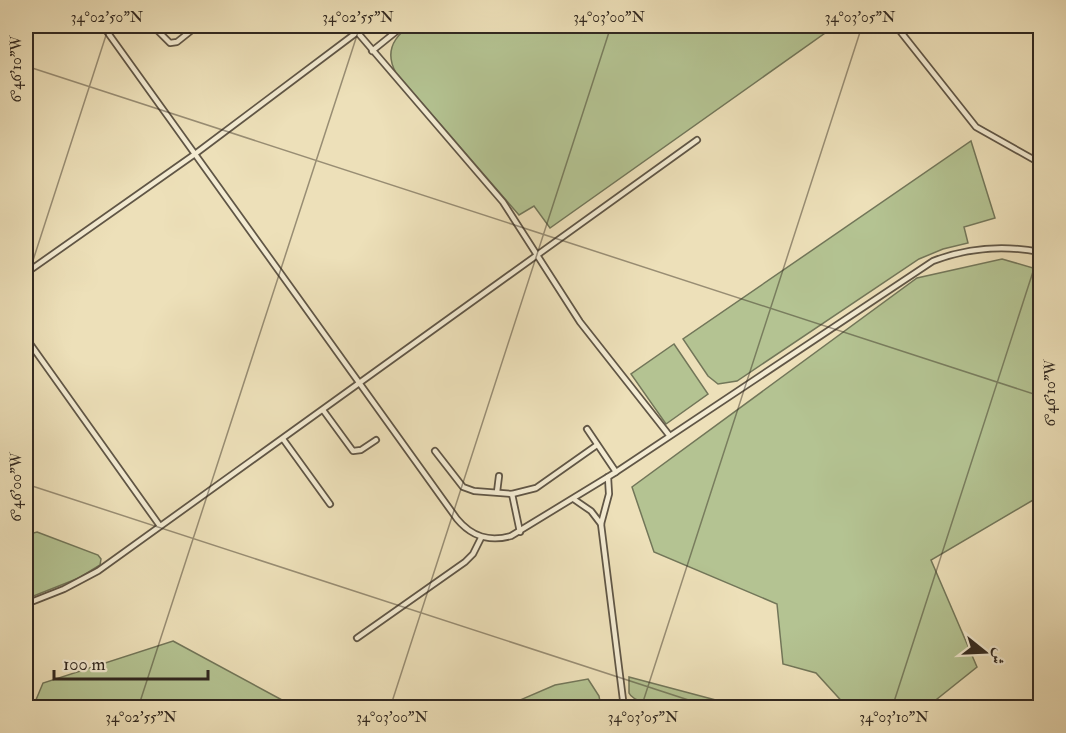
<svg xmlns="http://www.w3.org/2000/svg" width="1066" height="733" viewBox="0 0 1066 733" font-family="'IM FELL Double Pica',Amiri,serif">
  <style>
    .green { fill: #b4c392; stroke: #727659; stroke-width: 1.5 }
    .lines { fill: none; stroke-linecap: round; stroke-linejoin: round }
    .service-casing { stroke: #605646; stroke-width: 8 }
    .service { stroke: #f3ebd2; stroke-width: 4.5 }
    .ticks { fill: none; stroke: #312820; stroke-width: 1.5; stroke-opacity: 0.45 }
    .neatline { fill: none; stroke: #312820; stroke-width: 2 }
    .ticks-label { font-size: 15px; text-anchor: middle; fill: #312820 }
  </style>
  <rect width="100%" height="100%" fill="#ede0b9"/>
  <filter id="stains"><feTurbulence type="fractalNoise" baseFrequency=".00333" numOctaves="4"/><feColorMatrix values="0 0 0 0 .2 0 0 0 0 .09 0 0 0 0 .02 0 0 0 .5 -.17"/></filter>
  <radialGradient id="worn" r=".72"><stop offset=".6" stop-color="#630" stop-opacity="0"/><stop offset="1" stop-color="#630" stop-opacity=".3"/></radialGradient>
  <g class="green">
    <path d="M 410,26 L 835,26 L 550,228 L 534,206 L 519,215 L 396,73 C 385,53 392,38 410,26 Z"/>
    <path d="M 971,141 L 995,218 L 964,227 L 968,243 L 943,249 L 919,259 L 737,381 L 718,384 L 708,376 L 683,339 Z"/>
    <path d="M 1002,259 L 1040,270 L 1040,496 L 931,560 L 977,667 L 927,707 L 847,707 L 816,673 L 783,664 L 777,604 L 654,552 L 632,487 L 917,278 Z"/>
    <path d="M 674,344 L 708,394 L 666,424 L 631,374 Z"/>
    <path d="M 37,532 L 98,555 L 101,559 L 100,565 L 79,578 L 26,599 L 26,535 Z"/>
    <path d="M 173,641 L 295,707 L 33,707 L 43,683 Z"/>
    <path d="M 629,677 L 727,703 L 739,707 C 719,708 637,711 629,693 Z"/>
    <path d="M 588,679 L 599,696 L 601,707 L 504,707 L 555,685 Z"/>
  </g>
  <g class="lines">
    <g class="service-casing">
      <g id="service">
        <path d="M 103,26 L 457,519 C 472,537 489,542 511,536 L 616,472 L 933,261 C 967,248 1004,245 1040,252"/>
        <path d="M 153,26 L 170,43 L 177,42 L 197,26"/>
        <path d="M 352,26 L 503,202 L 580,322 L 669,435"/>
        <path d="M 896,26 L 976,127 L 1040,163"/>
        <path d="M 372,51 L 403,26"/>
        <path d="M 26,273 L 195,154 L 356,33"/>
        <path d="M 26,338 L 160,526"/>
        <path d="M 323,410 L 353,451 L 361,450 L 376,440"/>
        <path d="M 587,429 L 616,472"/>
        <path d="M 283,439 L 330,504"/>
        <path d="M 435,451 L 463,487 L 474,491 L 512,494 L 536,488 L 597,445"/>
        <path d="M 608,477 L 609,494 L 601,524 L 624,708"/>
        <path d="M 497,492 L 499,476"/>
        <path d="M 512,494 L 520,532"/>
        <path d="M 575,500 L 591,511 L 601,524"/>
        <path d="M 26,604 L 64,589 L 98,571 L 697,140"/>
        <path d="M 357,638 L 465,562 L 473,554 L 481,538"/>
      </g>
    </g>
    <use href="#service" class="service"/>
  </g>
  <path class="ticks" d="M 26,66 L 1040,396M 26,282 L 109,26M 26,484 L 713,708M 138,708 L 360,26M 390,708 L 611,26M 641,708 L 862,26M 892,708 L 1040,250"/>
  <rect width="1066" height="733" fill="none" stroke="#ede0b9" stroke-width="66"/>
  <g transform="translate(985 652) rotate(108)" stroke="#f3ebd2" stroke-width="4.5" paint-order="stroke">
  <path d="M0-4.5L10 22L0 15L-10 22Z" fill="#312820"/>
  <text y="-9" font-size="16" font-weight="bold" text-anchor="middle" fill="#312820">ش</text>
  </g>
  <path d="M54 670v9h154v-9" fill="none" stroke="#312820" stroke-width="3"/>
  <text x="63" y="670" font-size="18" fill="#312820" stroke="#f3ebd2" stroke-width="4.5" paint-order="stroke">100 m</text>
  <rect x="33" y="33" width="1000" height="667" class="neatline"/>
  <g class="ticks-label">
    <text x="107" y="22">34°02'50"N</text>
    <text x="358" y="22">34°02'55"N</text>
    <text x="609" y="22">34°03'00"N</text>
    <text x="860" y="22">34°03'05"N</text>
    <text transform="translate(16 69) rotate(-90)" y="5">6°46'10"W</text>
    <text transform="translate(1050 393) rotate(-90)" y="5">6°46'10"W</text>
    <text transform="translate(16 487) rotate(-90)" y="5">6°46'00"W</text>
    <text x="141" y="722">34°02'55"N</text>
    <text x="392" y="722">34°03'00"N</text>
    <text x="643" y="722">34°03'05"N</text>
    <text x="894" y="722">34°03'10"N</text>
  </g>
  <rect width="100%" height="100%" filter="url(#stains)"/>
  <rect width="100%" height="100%" fill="url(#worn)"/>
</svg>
